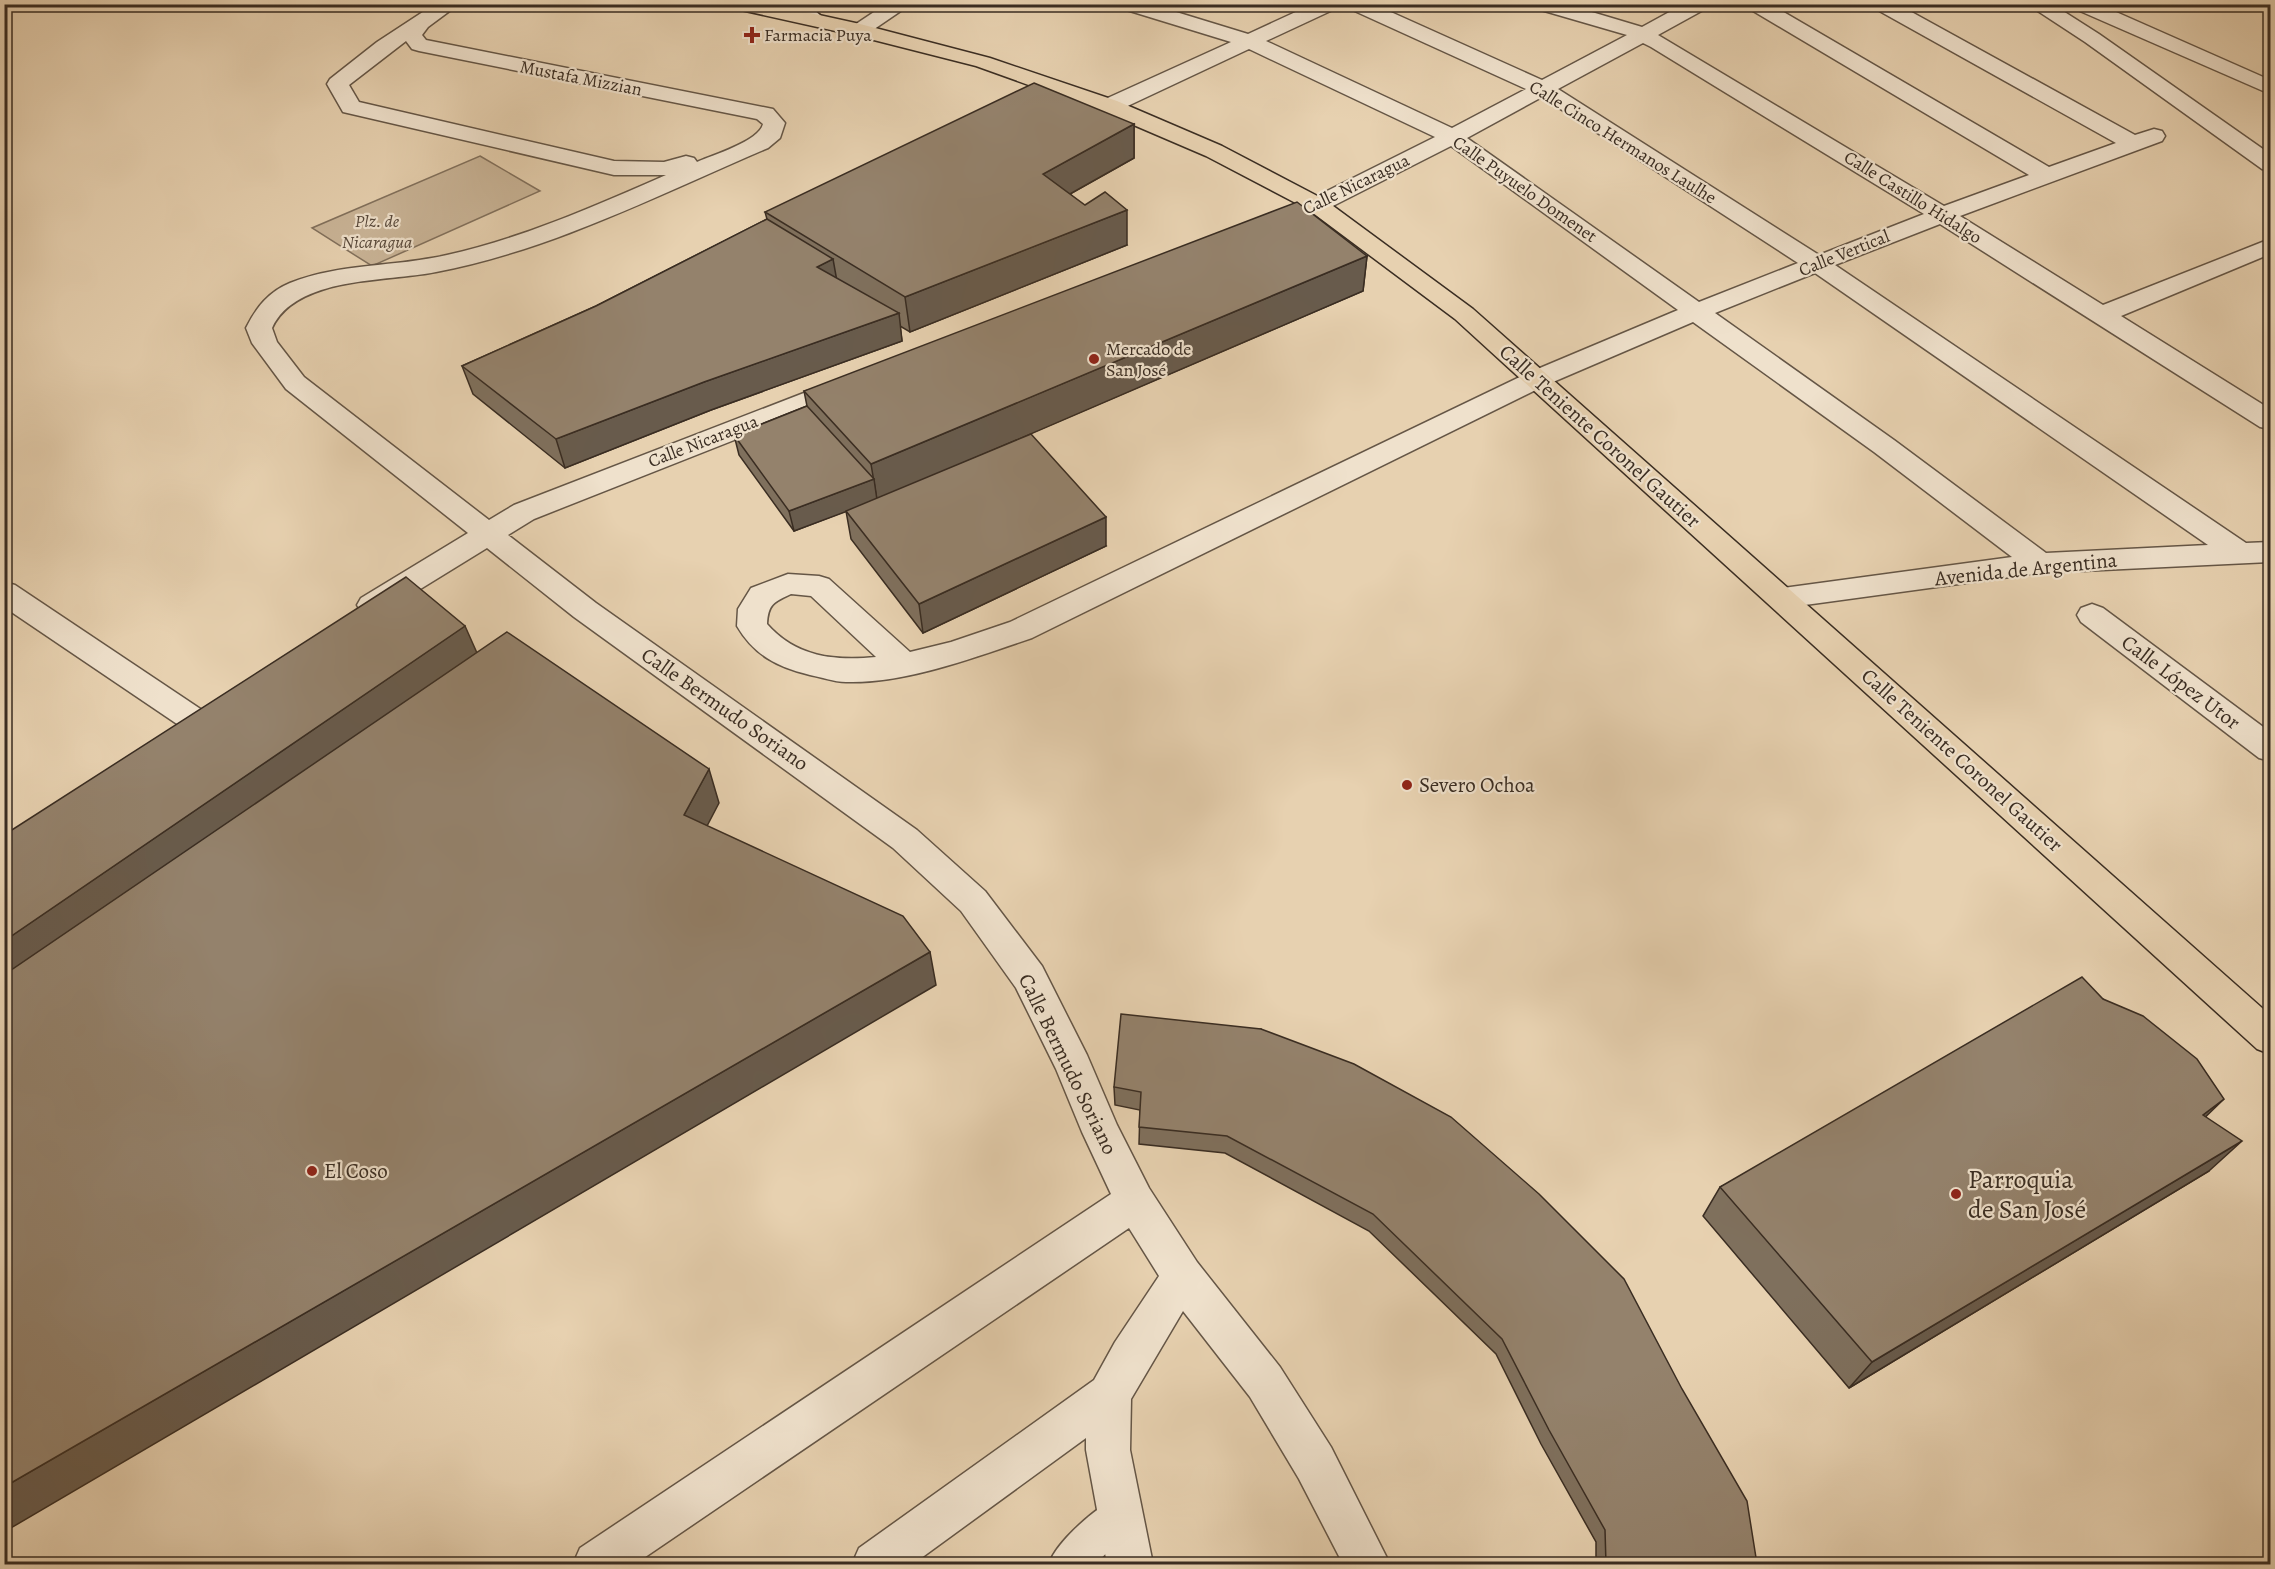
<svg xmlns="http://www.w3.org/2000/svg" width="2275" height="1569" viewBox="0 0 2275 1569" font-family="Alegreya,serif">
  <style>
    .green { fill: #cab598; stroke: #82715d; stroke-width: 1.5 }
    .lines { fill: none; stroke-linecap: round; stroke-linejoin: round }
    .service-casing { stroke: #655646; stroke-width: 3 }
    .minor-casing { stroke: #655646; stroke-width: 3 }
    .secondary-casing { stroke: #3a2d22; stroke-width: 3 }
    .primary-casing { stroke: #3a2d22; stroke-width: 3 }
    .service { fill: #efe1cc; fill-rule: evenodd }
    .minor { fill: #efe1cc; fill-rule: evenodd }
    .secondary { fill: #efe1cc; fill-rule: evenodd }
    .primary { fill: #e7d1b0; fill-rule: evenodd }
    .wall { fill: #7f705d; stroke: #3a2d22; stroke-width: 1.5 }
    .shaded-wall { fill: #685b4c; stroke: #3a2d22; stroke-width: 1.5 }
    .building { fill: #94826c; stroke: #3a2d22; stroke-width: 1.5 }
    .poi-dot { fill: #8f2418; stroke: #efe1cc; stroke-width: 2 }
    .labels { text-anchor: middle; stroke-width: 4.5; stroke-linejoin: round; paint-order: stroke }
    .far-poi-label { font-size: 18px; fill: #3a2d22; stroke: #efe1cc; text-anchor: start }
    .far-street-label { font-size: 18px; fill: #3a2d22; stroke: #efe1cc }
    .far-park-label { font-size: 18px; font-style: italic; fill: #57483a; stroke: #efe1cc }
    .street-label { font-size: 21px; fill: #3a2d22; stroke: #efe1cc }
    .poi-label { font-size: 21px; fill: #3a2d22; stroke: #efe1cc; text-anchor: start }
    .near-poi-label { font-size: 26px; fill: #3a2d22; stroke: #efe1cc; text-anchor: start }
  </style>
  <rect width="100%" height="100%" fill="#e7d1b0"/>
  <filter id="stains"><feTurbulence type="fractalNoise" baseFrequency=".00333" numOctaves="4"/><feColorMatrix values="0 0 0 0 .2 0 0 0 0 .09 0 0 0 0 .02 0 0 0 .5 -.17"/></filter>
  <radialGradient id="worn" r=".72"><stop offset=".6" stop-color="#630" stop-opacity="0"/><stop offset="1" stop-color="#630" stop-opacity=".3"/></radialGradient>
  <path class="green" d="M 480,156 L 540,191 L 372,266 L 312,228 Z"/>
  <g class="lines">
    <g class="service-casing">
      <path id="service" d="M 1119,1497 L 1132,1503 L 1138,1516 L 1132,1529 L 1095,1564 L 1049,1564 C 1056,1542 1097,1506 1119,1497 Z"/>
    </g>
    <g class="minor-casing">
      <g id="minor">
        <path d="M 435,4 L 459,4 L 428,27 L 422,35 L 426,40 L 773,109 L 785,123 L 780,138 L 768,148 C 660,194 552,250 436,272 C 386,282 296,276 272,328 L 277,342 L 304,377 L 489,520 L 514,505 L 840,379 L 849,377 L 858,379 L 862,385 L 858,391 L 534,519 L 508,535 L 596,603 L 917,830 L 985,891 L 1042,966 L 1087,1055 L 1117,1125 L 1149,1188 L 1197,1262 L 1280,1367 L 1331,1447 L 1390,1564 L 1343,1564 L 1299,1479 L 1250,1397 L 1183,1311 L 1131,1399 L 1130,1450 L 1153,1564 L 1107,1564 L 1086,1450 L 1086,1438 L 913,1564 L 852,1564 L 859,1548 L 1094,1380 L 1115,1342 L 1159,1276 L 1129,1228 L 635,1564 L 573,1564 L 580,1548 L 1111,1194 L 1082,1132 L 1056,1069 L 1016,988 L 961,911 L 893,848 L 574,617 L 487,548 L 383,612 L 372,615 L 361,612 L 357,605 L 361,598 L 468,533 L 286,389 L 252,343 L 246,328 C 256,308 268,292 290,283 C 339,263 396,267 447,255 C 523,238 595,206 666,175 L 614,175 L 343,112 L 327,84 L 330,79 L 377,42 ZM 406,41 L 412,49 L 419,51 L 757,119 L 763,124 C 759,141 713,155 697,162 L 694,158 L 686,156 L 664,162 L 614,161 L 359,102 L 349,85 Z"/>
        <path d="M 886,4 L 911,4 L 867,34 L 853,34 L 850,30 L 853,26 Z"/>
        <path d="M 1117,4 L 1150,4 L 1248,34 L 1313,4 L 1340,4 L 1337,8 L 1266,41 L 1452,128 L 1526,89 L 1348,8 L 1345,4 L 1373,4 L 1542,80 L 1627,35 L 1534,8 L 1531,4 L 1565,4 L 1642,27 L 1684,4 L 1710,4 L 1707,8 L 1658,35 L 1944,206 L 2029,175 L 1748,8 L 1745,4 L 1770,4 L 2049,167 L 2116,143 L 1874,8 L 1871,4 L 1897,4 L 2135,135 L 2154,129 L 2162,131 L 2165,136 L 2162,141 L 1960,216 L 2103,305 L 2270,239 L 2270,254 L 2121,316 L 2270,409 L 2270,429 L 2260,427 L 1940,224 L 1835,265 L 2246,543 L 2270,542 L 2270,562 L 2040,573 L 1783,608 L 1772,605 L 1768,598 L 1772,591 L 1783,588 L 2012,557 L 1874,452 L 1693,322 L 1546,385 L 1032,638 C 976,657 905,684 846,682 C 834,682 821,677 810,675 C 777,667 754,655 737,626 L 738,609 L 751,588 L 788,574 L 819,576 L 829,579 L 910,652 L 951,642 L 1010,622 L 1528,373 L 1678,310 L 1451,146 L 1325,210 L 1272,231 L 1264,233 L 1256,231 L 1252,226 L 1256,221 L 1309,200 L 1435,137 L 1249,49 L 1117,111 L 1109,112 L 1101,111 L 1098,106 L 1101,101 L 1231,42 L 1120,8 ZM 1643,43 L 1651,47 L 1924,214 L 1819,255 L 1558,89 ZM 1542,97 L 1798,263 L 1699,302 L 1467,138 ZM 1815,273 L 2208,545 L 2046,553 L 1894,440 L 1715,313 ZM 791,594 L 811,596 L 876,657 C 834,661 796,657 767,624 C 768,604 774,602 791,594 Z"/>
        <path d="M 2027,4 L 2052,4 L 2099,34 L 2270,154 L 2270,171 L 2262,169 L 2085,42 Z"/>
        <path d="M 2070,4 L 2098,4 L 2270,80 L 2270,94 L 2073,8 Z"/>
        <path d="M 4,582 L 15,585 L 202,710 L 207,718 L 202,726 L 191,730 L 180,726 L 4,607 Z"/>
        <path d="M 2092,604 L 2103,608 L 2270,732 L 2270,761 L 2259,758 L 2081,622 L 2077,615 L 2081,608 Z"/>
      </g>
    </g>
    <g class="secondary-casing">
      <path id="secondary" d="M 783,4 L 807,4 L 827,21 L 824,25 C 810,29 792,16 783,4 Z"/>
    </g>
    <g class="primary-casing">
      <path id="primary" d="M 729,4 L 769,4 L 860,24 L 990,58 L 1117,101 L 1222,146 L 1325,200 L 1473,309 L 2270,1015 L 2270,1054 L 2257,1049 L 1455,319 L 1309,210 L 1206,156 L 1101,111 L 976,66 L 858,36 L 732,8 Z"/>
    </g>
    <use href="#service" class="service"/>
    <use href="#minor" class="minor"/>
    <use href="#secondary" class="secondary"/>
    <use href="#primary" class="primary"/>
  </g>
  <g class="wall">
    <path d="M 1134,124 L 1134,158 L 1070,194 L 1127,245 L 910,332 L 900,326 L 902,341 L 711,410 L 565,468 L 473,394 L 462,366 L 596,306 L 767,219 L 765,212 Z"/>
    <path d="M 1367,256 L 1363,291 L 966,461 L 1106,546 L 923,633 L 851,539 L 846,511 L 794,531 L 739,455 L 734,435 L 807,406 L 804,391 Z"/>
    <path d="M 2103,999 L 2206,1117 L 2209,1171 L 1849,1388 L 1703,1216 L 1720,1187 Z"/>
    <path d="M 1261,1029 L 1757,1564 L 1596,1564 L 1596,1542 L 1541,1444 L 1496,1354 L 1369,1231 L 1225,1153 L 1139,1144 L 1140,1110 L 1115,1105 L 1114,1087 Z"/>
  </g>
  <g class="shaded-wall">
    <path d="M 1134,124 L 1134,158 L 1045,208 L 1043,174 Z"/>
    <path d="M 1127,210 L 1127,245 L 910,332 L 905,297 Z"/>
    <path d="M 1367,256 L 1363,291 L 877,500 L 871,464 Z"/>
    <path d="M 833,259 L 838,287 L 817,267 Z"/>
    <path d="M 899,313 L 902,341 L 711,410 L 565,468 L 556,439 L 704,382 Z"/>
    <path d="M 874,479 L 877,500 L 794,531 L 789,511 Z"/>
    <path d="M 1106,517 L 1106,546 L 923,633 L 919,604 Z"/>
    <path d="M 465,626 L 481,662 L 4,996 L 4,941 Z"/>
    <path d="M 709,769 L 719,803 L 695,849 L 684,815 Z"/>
    <path d="M 930,952 L 936,985 L 4,1532 L 4,1487 Z"/>
    <path d="M 2224,1099 L 2192,1130 L 2203,1115 Z"/>
    <path d="M 2242,1141 L 2209,1171 L 1849,1388 L 1872,1362 Z"/>
  </g>
  <g class="building">
    <path d="M 1034,83 L 1134,124 L 1043,174 L 1085,205 L 1105,192 L 1127,210 L 905,297 L 765,212 Z"/>
    <path d="M 1297,202 L 1367,256 L 871,464 L 804,391 Z"/>
    <path d="M 767,219 L 833,259 L 817,267 L 899,313 L 704,382 L 556,439 L 462,366 L 596,306 Z"/>
    <path d="M 807,406 L 874,479 L 789,511 L 734,435 Z"/>
    <path d="M 1031,434 L 1106,517 L 919,604 L 846,511 Z"/>
    <path d="M 406,577 L 465,626 L 4,941 L 4,835 Z"/>
    <path d="M 507,632 L 709,769 L 684,815 L 903,916 L 930,952 L 4,1487 L 4,975 Z"/>
    <path d="M 2082,977 L 2103,999 L 2143,1016 L 2197,1059 L 2224,1099 L 2203,1115 L 2242,1141 L 1872,1362 L 1720,1187 Z"/>
    <path d="M 1121,1014 L 1261,1029 L 1354,1064 L 1451,1117 L 1539,1194 L 1624,1279 L 1682,1389 L 1747,1501 L 1757,1564 L 1606,1564 L 1605,1530 L 1549,1430 L 1502,1339 L 1373,1214 L 1227,1136 L 1139,1127 L 1141,1092 L 1114,1087 Z"/>
  </g>
  <g class="poi-dot">
    <path d="M749 26h6v6h6v6h-6v6h-6v-6h-6v-6h6z"/>
    <circle cx="1094" cy="359" r="6"/>
    <circle cx="1407" cy="785" r="6"/>
    <circle cx="312" cy="1171" r="6"/>
    <circle cx="1956" cy="1194" r="6"/>
  </g>
  <g class="labels">
    <g class="far-poi-label">
      <text x="764" y="41">Farmacia Puya</text>
      <text x="1106" y="355">Mercado de<tspan x="1106" dy="21">San José</tspan></text>
    </g>
    <g class="far-street-label">
      <text transform="translate(581 78) rotate(11)" y="6">Mustafa Mizzian</text>
      <text transform="translate(1623 142) rotate(32)" y="6">Calle Cinco Hermanos Laulhe</text>
      <text transform="translate(1356 184) rotate(-26)" y="6">Calle Nicaragua</text>
      <text transform="translate(1525 189) rotate(35)" y="6">Calle Puyuelo Domenet</text>
      <text transform="translate(1913 197) rotate(32)" y="6">Calle Castillo Hidalgo</text>
      <text transform="translate(1844 253) rotate(-22)" y="6">Calle Vertical</text>
      <text transform="translate(703 441) rotate(-21)" y="6">Calle Nicaragua</text>
    </g>
    <g class="far-park-label">
      <text x="377" y="227">Plz. de<tspan x="377" dy="21">Nicaragua</tspan></text>
    </g>
    <g class="street-label">
      <text transform="translate(1600 436) rotate(42)" y="7">Calle Teniente Coronel Gautier</text>
      <text transform="translate(2026 569) rotate(-6)" y="7">Avenida de Argentina</text>
      <text transform="translate(2181 682) rotate(37)" y="7">Calle López Utor</text>
      <text transform="translate(725 709) rotate(35)" y="7">Calle Bermudo Soriano</text>
      <text transform="translate(1962 760) rotate(42)" y="7">Calle Teniente Coronel Gautier</text>
      <text transform="translate(1068 1064) rotate(64)" y="7">Calle Bermudo Soriano</text>
    </g>
    <g class="poi-label">
      <text x="1419" y="792">Severo Ochoa</text>
      <text x="324" y="1178">El Coso</text>
    </g>
    <g class="near-poi-label">
      <text x="1968" y="1188">Parroquia<tspan x="1968" dy="30">de San José</tspan></text>
    </g>
  </g>
  <rect width="2275" height="1569" fill="none" stroke="#e7d1b0" stroke-width="24"/>
  <rect x="6" y="6" width="2263" height="1557" fill="none" stroke="#3a2d22" stroke-width="3"/>
  <rect x="12" y="12" width="2251" height="1545" fill="none" stroke="#3a2d22" stroke-width="1.5"/>
  <rect width="100%" height="100%" filter="url(#stains)"/>
  <rect width="100%" height="100%" fill="url(#worn)"/>
</svg>
